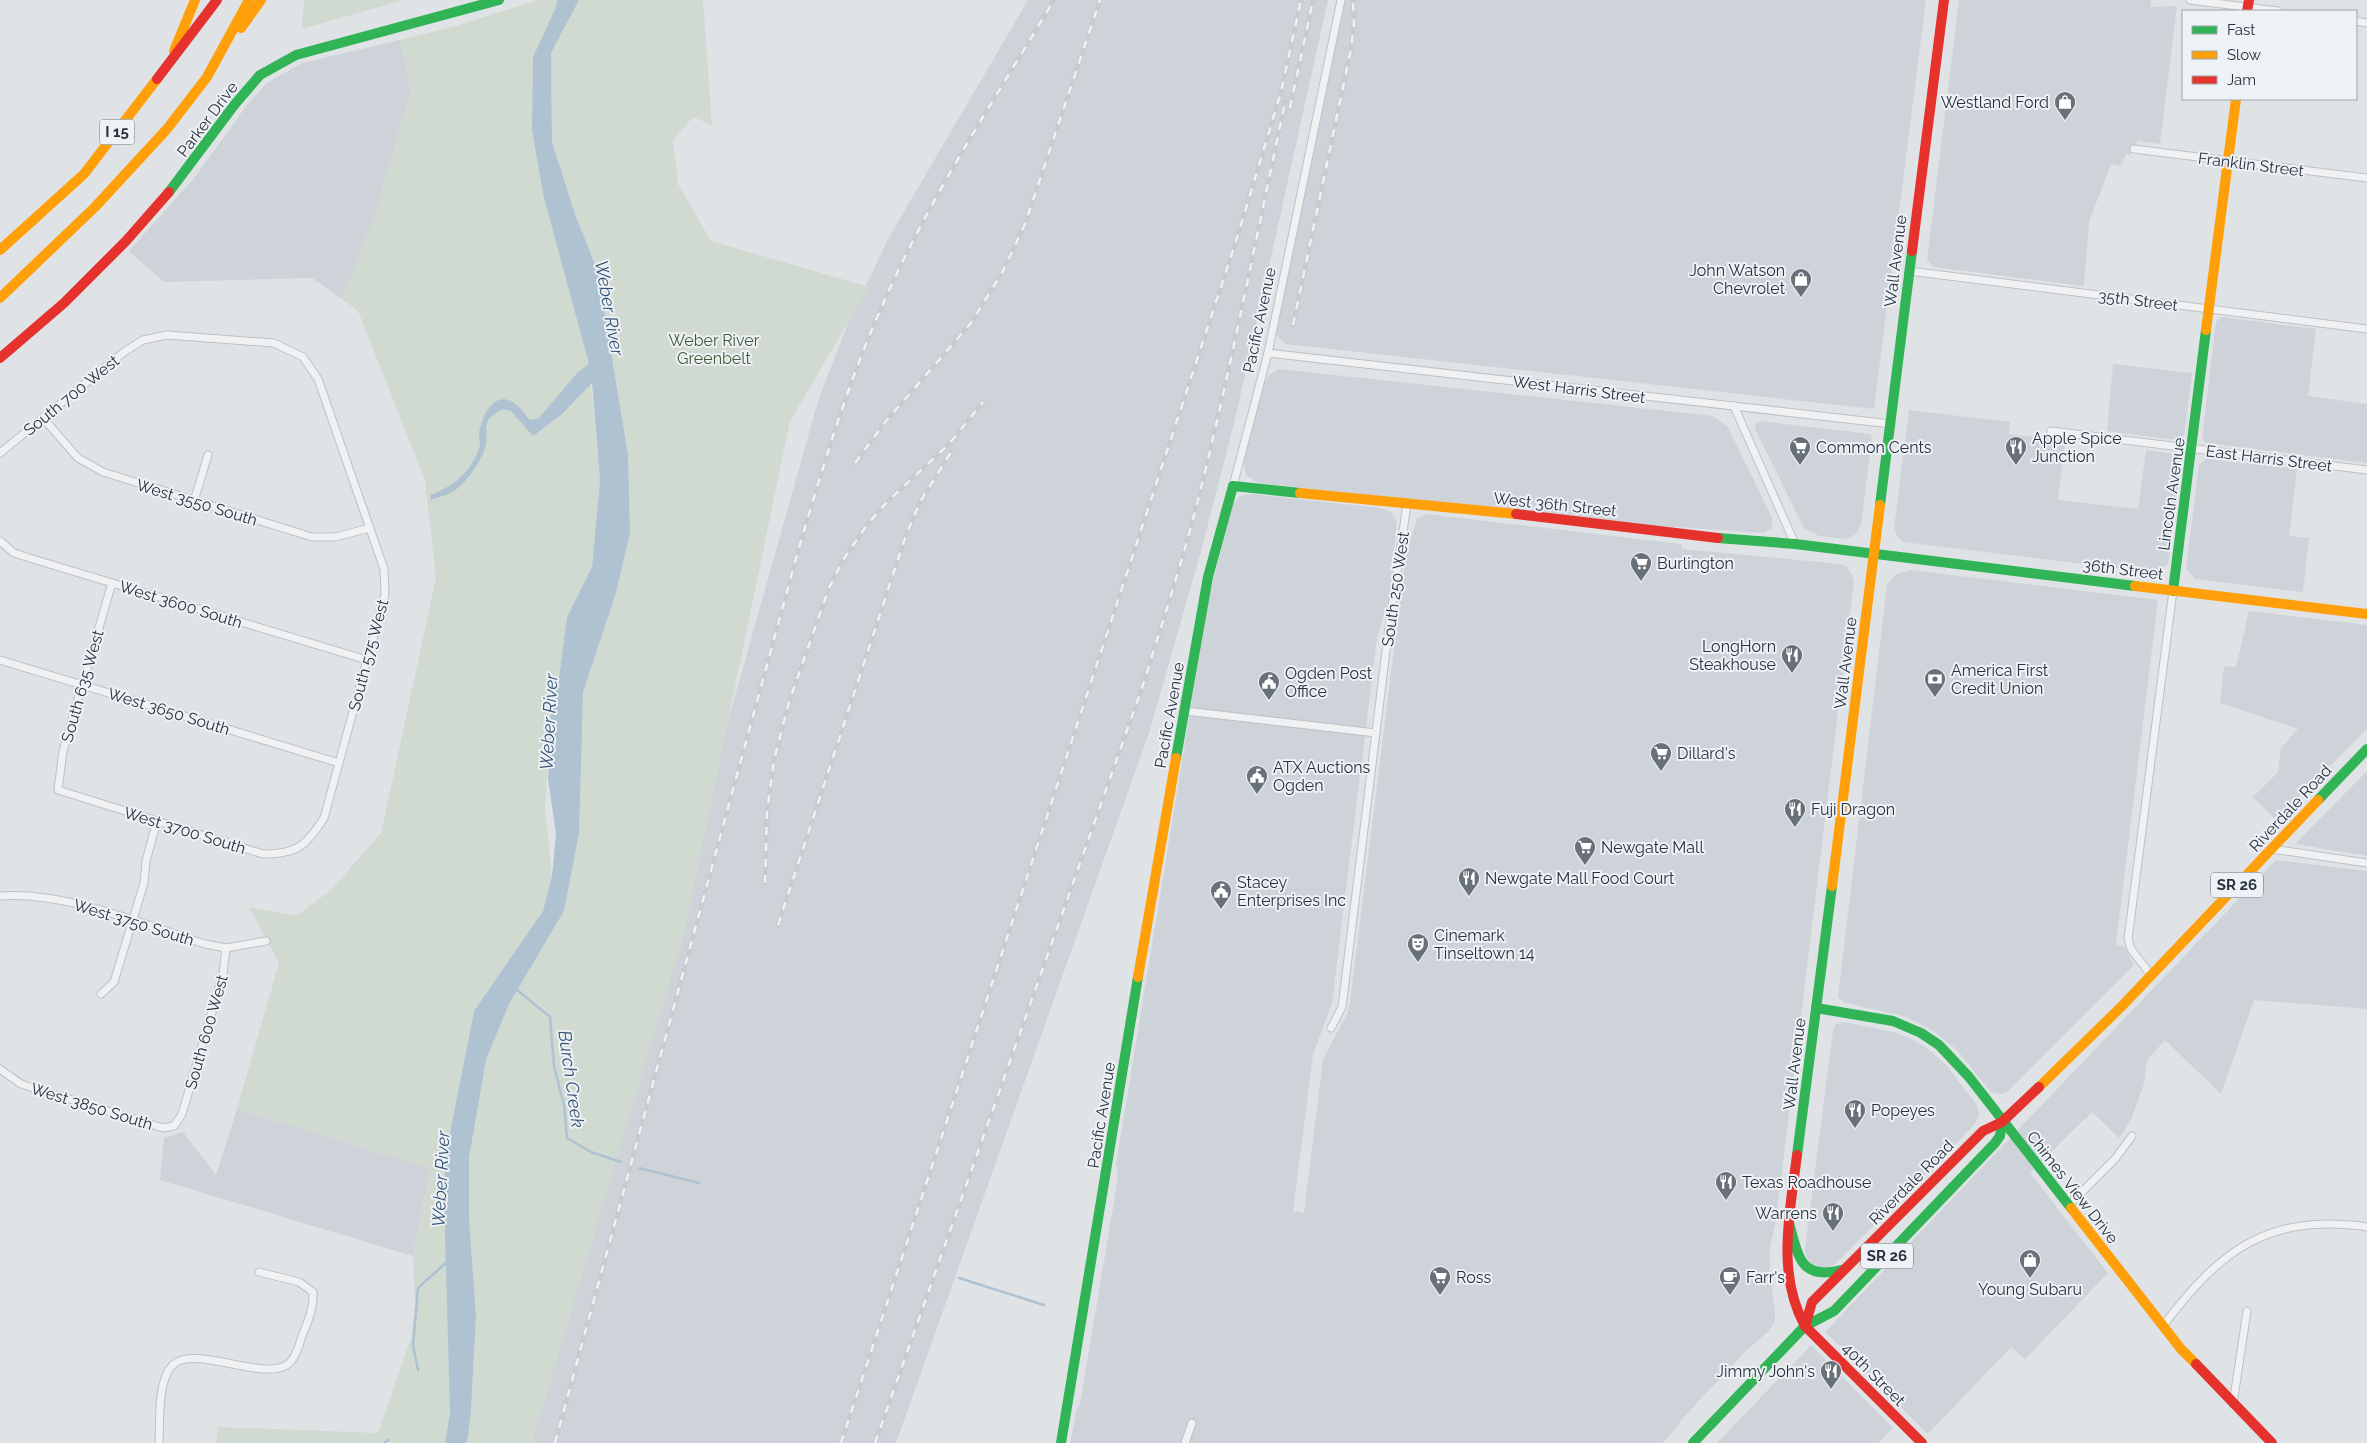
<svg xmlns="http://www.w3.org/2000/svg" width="2367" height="1443" viewBox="0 0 2367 1443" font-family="Raleway,sans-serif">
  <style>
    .built { fill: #ced3d9 }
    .green { fill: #d1dad1 }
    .water { fill: #aec2d1 }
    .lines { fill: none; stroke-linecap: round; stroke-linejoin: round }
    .stream { stroke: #aec2d1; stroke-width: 2.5 }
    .street-casing { stroke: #bec1c4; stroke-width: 9 }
    .street { stroke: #f0f1f2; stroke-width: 7 }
    .fast { stroke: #30b455; stroke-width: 10 }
    .slow { stroke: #ff9f0a; stroke-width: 10 }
    .jam { stroke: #e5322d; stroke-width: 10 }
    .rail-casing { stroke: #c9cbce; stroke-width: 4.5 }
    .rail { stroke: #eef1f5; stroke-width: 2.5; stroke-dasharray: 8; stroke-linecap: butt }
    .labels { text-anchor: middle; stroke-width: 4; stroke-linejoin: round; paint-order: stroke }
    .shield { fill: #eef1f5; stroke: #636b75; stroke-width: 1 }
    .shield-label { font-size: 15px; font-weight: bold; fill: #27323e }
    .poi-label { font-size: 16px; fill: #27323e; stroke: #eef1f5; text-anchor: start }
    .street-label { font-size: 16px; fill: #27323e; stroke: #eef1f5 }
    .park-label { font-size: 16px; fill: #3f5a35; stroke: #eef1f5 }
    .water-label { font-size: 18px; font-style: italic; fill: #325472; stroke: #eef1f5 }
  </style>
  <rect width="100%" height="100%" fill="#e0e3e6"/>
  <g class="built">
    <path d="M 1028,0 L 1328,0 L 1235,420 L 1200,555 L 1149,733 L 896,1443 L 525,1443 L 818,401 L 846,328 L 888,239 Z"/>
    <path d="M 1344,0 L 1926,0 L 1874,409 L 1286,344 L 1278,337 L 1276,329 Z"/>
    <path d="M 1959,0 L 2151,0 L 2151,7 L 2177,6 L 2160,144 L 2138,141 L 2130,155 L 2126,154 L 2121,166 L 2111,164 L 2089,222 L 2084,286 L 1934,267 L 1927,260 Z"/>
    <path d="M 400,40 L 411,90 L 375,222 L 342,299 L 312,278 L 164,282 L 129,251 L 195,177 L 247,105 L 267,83 L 302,63 Z"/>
    <path d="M 2221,317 L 2316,329 L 2308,396 L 2367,404 L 2367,463 L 2206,443 L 2202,438 L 2216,322 Z"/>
    <path d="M 2113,364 L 2192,373 L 2184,436 L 2177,440 L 2107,431 Z"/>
    <path d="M 1279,369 L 1713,416 L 1728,427 L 1772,518 L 1772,528 L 1764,533 L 1678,527 L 1665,528 L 1258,483 L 1246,475 L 1243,460 L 1264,383 L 1270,374 Z"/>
    <path d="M 1909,410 L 2010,422 L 2009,434 L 2065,441 L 2058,500 L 2138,509 L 2146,450 L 2176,454 L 2181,460 L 2168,564 L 2156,573 L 1903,542 L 1897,536 L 1894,528 Z"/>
    <path d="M 1760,421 L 1870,434 L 1872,438 L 1861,525 L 1855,535 L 1845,539 L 1819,536 L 1804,528 L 1755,429 L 1755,424 Z"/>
    <path d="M 2207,458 L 2297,469 L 2289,536 L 2309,538 L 2303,592 L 2195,579 L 2186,568 L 2199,465 Z"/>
    <path d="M 1251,494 L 1381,508 L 1391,512 L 1397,522 L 1389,598 L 1377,638 L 1332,1003 L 1313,1055 L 1293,1211 L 1304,1213 L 1323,1059 L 1346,1016 L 1350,1003 L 1405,560 L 1417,518 L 1427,514 L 1681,544 L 1682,549 L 1840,564 L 1846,566 L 1852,575 L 1854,582 L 1776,1220 L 1770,1248 L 1770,1275 L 1775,1311 L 1775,1322 L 1769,1331 L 1746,1351 L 1680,1421 L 1678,1426 L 1663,1443 L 1070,1443 L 1077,1408 L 1080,1405 L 1115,1196 L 1118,1173 L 1116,1164 L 1209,597 L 1233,504 L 1240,496 Z"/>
    <path d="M 1911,570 L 2158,600 L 2116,944 L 2117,946 L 2124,946 L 2134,965 L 2008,1091 L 2002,1094 L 1991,1092 L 1957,1050 L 1932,1030 L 1906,1017 L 1843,1002 L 1838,997 L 1887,585 L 1896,574 Z"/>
    <path d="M 2249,611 L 2367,625 L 2367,729 L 2276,820 L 2253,797 L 2278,772 L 2281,748 L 2298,729 L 2220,703 L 2224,666 L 2236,667 Z"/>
    <path d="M 2367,771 L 2367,856 L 2295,844 Z"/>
    <path d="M 2276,860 L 2367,871 L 2367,1009 L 2254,1000 L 2221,1094 L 2165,1040 L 2147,1060 L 2144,1084 L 2131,1120 L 2119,1138 L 2092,1112 L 2030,1173 L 2108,1273 L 2025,1359 L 2011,1347 L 1928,1434 L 1825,1332 Z"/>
    <path d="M 1844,1022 L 1893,1032 L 1910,1038 L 1927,1048 L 1946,1065 L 1977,1105 L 1979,1115 L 1975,1124 L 1919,1181 L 1834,1265 L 1825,1269 L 1812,1266 L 1806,1256 L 1805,1249 L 1833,1030 L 1836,1024 Z"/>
    <path d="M 237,1109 L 430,1168 L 413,1256 L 160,1180 L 164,1138 L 183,1132 L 216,1175 Z"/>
    <path d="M 1811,1345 L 1893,1428 L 1879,1443 L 1717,1443 Z"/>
  </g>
  <g class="green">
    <path d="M 304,0 L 404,0 L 302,29 Z"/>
    <path d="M 538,0 L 557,0 L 556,7 L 533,57 L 544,198 L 589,364 L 600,481 L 592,567 L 567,617 L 558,685 L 551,706 L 545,809 L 552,876 L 543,911 L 474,1011 L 445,1158 L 445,1231 L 450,1413 L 445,1443 L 216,1443 L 218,1427 L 378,1433 L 411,1338 L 415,1307 L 413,1256 L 430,1168 L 237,1109 L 279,963 L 249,907 L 296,916 L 331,890 L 381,833 L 436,578 L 425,480 L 358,311 L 342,299 L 373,219 L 411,90 L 400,40 L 452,27 Z"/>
    <path d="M 579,0 L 703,0 L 712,125 L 693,117 L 673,140 L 678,184 L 711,241 L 869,287 L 790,421 L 684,934 L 532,1443 L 467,1443 L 471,1412 L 476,1315 L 469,1219 L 469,1158 L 486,1060 L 509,1004 L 564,911 L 578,799 L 583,692 L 616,593 L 630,533 L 628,455 L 598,272 L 575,214 L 552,142 L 551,53 Z"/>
  </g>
  <path class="water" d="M 557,0 L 579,0 L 551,53 L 552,142 L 575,214 L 598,272 L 628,455 L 630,533 L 616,593 L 583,692 L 579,833 L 564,911 L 509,1004 L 486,1060 L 469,1158 L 469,1219 L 476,1315 L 471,1412 L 467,1443 L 445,1443 L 450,1413 L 445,1235 L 445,1158 L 474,1011 L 543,911 L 552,876 L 556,834 L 548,779 L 551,706 L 558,685 L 567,617 L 592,567 L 600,481 L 592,383 L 561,415 L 533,436 L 511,411 L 503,409 C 478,422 490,427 485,448 C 481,462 466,483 453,492 C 447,495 438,497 431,500 L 430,495 C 453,487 470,473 479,449 C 481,445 479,439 479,434 C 481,419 492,392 511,401 C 519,405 524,413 530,420 L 539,418 L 578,372 L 589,364 L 544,198 L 532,130 L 533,57 L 556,7 Z"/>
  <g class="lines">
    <g class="stream">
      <path d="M 516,989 L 550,1017 L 554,1066 L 564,1105 L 567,1138 L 591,1152 L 621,1162"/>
      <path d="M 639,1168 L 699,1183"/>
      <path d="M 959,1278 L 1044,1305"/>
      <path d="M 418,1370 L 413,1346 L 418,1288 L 448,1261"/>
      <path d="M 384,1443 L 388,1440"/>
    </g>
    <g class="street-casing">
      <g id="street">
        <path d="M 2190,0 L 2278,11"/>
        <path d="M 2356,21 L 2367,23"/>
        <path d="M 2134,149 L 2367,178"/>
        <path d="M 1909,271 L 2367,329"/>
        <path d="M 1268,353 L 1891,424"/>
        <path d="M 1734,406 L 1795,544"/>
        <path d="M 43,418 L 78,458 L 103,472 L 312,537 L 335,537 L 370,528"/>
        <path d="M 2051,431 L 2367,470"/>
        <path d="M 0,453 L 124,352 L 143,340 L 167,335 L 274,343 L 303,357 L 318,379 L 384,569 L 385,594 L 324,818 C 306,846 297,854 263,854 L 58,790 L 63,751 L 112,583"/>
        <path d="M 1233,486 L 1268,353 L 1341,0"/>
        <path d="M 194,501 L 208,455"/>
        <path d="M 0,541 L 14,553 L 36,560 L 367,660"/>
        <path d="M 0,660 L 339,763"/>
        <path d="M 1185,711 L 1376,733"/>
        <path d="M 2272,849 L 2367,863"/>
        <path d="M 0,896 C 65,891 142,924 205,944 L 226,948 L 266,941"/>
        <path d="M 2151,975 L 2131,949 L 2128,939 L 2173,591"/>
        <path d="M 101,994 L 114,982 L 144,883 L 146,861 L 157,821"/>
        <path d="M 1331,1028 L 1342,1007 L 1388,635 L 1407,504"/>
        <path d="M 0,1069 L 21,1084 L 163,1128 L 174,1126 L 182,1114 L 223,974 L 226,948"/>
        <path d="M 2069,1205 L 2115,1159 L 2132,1136"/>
        <path d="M 2163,1326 C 2220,1250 2268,1213 2367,1227"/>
        <path d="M 2233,1404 L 2247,1311"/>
        <path d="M 159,1443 C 160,1422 157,1380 173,1365 C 192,1345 259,1379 285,1366 C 295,1361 299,1346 302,1336 C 308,1321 314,1308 313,1292 L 299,1282 L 259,1272"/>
        <path d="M 1185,1443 L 1192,1423"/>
      </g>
    </g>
    <use href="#street" class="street"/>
    <g class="fast">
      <path d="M 169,192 L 235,104 L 260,75 L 296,55 L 499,0"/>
      <path d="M 1880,505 L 1912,251"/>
      <path d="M 1718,538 L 1795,544 L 2135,586"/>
      <path d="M 2173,591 L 2206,330"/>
      <path d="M 1176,758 L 1208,577 L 1233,486 L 1300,493"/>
      <path d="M 2318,800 L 2367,749"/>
      <path d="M 1816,1008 L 1893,1021 L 1921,1033 L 1939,1045 L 1969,1077 L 2071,1208"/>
      <path d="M 1797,1155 L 1832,886"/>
      <path d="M 1789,1223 C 1798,1255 1800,1281 1841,1270"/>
      <path d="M 1061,1443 L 1138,977"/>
      <path d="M 1693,1443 L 1805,1326 L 1834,1311 L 1995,1143 L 2000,1136 L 2002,1122"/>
    </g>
    <g class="slow">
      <path d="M 241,28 L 261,0"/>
      <path d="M 174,51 L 195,0"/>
      <path d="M 0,250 L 84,174 L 157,79"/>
      <path d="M 0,298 L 95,207 L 167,129 L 207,77 L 249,0"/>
      <path d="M 2206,330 L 2236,99"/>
      <path d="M 1300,493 L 1516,514"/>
      <path d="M 2135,586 L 2367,614"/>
      <path d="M 1832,886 L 1880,505"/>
      <path d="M 1138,977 L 1176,758"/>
      <path d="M 2039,1087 L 2122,1006 L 2318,800"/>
      <path d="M 2071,1208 L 2181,1349 L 2196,1364"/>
    </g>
    <g class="jam">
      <path d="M 2247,11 L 2249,0"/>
      <path d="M 157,79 L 217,0"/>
      <path d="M 1912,251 L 1944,0"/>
      <path d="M 0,358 L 64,303 L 126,241 L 169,192"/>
      <path d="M 1516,514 L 1718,538"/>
      <path d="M 1797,1155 C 1790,1212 1776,1274 1805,1326 L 1922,1443"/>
      <path d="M 1805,1326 L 1812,1302 L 1983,1131 L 2002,1122 L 2039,1087"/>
      <path d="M 2196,1364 L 2272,1443"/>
    </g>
    <g class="rail-casing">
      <g id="rail">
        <path d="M 1290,108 L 1313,0"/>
        <path d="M 1293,325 L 1351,49 L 1354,24 L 1353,0"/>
        <path d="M 855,463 L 886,421 L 971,323 L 1003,271 L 1025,224 L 1100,0"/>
        <path d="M 765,883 L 767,812 L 774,760 L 789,702 L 829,588 L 843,560 L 867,525 L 887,502 L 949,444 L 983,402"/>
        <path d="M 778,925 L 906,535 L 920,502 L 951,452"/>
        <path d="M 555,1443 L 798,551 C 823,467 847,384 883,304 C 929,198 995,99 1054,0"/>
        <path d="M 841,1443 L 1237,238 L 1281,92 L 1301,0"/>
        <path d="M 875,1443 L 1142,688 C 1161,627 1181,566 1197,504 C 1231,369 1257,233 1286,98"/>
      </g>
    </g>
    <use href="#rail" class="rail"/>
  </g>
  <defs>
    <g id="shop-pin" transform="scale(1.125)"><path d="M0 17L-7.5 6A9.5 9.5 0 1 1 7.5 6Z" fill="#687079" stroke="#eef1f5"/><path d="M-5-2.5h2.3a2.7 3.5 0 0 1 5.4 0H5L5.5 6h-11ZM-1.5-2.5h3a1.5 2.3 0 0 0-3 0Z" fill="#fff"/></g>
    <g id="supermarket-pin" transform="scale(1.125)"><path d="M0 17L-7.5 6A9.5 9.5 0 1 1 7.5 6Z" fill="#687079" stroke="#eef1f5"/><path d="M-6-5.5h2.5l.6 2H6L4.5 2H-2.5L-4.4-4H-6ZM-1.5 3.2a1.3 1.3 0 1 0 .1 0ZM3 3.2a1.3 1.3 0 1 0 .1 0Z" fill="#fff"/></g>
    <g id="restaurant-pin" transform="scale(1.125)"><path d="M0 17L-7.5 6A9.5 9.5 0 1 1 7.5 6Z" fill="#687079" stroke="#eef1f5"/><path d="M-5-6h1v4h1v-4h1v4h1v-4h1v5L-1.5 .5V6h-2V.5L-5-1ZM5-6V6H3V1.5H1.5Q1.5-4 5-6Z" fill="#fff"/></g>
    <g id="bank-pin" transform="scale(1.125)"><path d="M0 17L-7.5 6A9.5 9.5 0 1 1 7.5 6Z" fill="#687079" stroke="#eef1f5"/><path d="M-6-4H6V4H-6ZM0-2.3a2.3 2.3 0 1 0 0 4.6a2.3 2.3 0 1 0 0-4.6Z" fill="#fff"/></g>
    <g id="civic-pin" transform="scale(1.125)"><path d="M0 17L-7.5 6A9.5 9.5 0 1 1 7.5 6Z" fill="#687079" stroke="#eef1f5"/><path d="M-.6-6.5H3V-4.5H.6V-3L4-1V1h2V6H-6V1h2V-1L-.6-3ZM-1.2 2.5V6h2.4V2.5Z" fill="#fff"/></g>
    <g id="theatre-pin" transform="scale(1.125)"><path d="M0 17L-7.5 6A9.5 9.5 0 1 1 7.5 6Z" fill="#687079" stroke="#eef1f5"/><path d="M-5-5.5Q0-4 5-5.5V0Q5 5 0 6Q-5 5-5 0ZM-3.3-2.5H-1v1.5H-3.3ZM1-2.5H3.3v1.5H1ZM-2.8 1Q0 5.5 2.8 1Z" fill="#fff"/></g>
    <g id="cafe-pin" transform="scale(1.125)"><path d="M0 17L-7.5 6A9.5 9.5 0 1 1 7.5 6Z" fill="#687079" stroke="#eef1f5"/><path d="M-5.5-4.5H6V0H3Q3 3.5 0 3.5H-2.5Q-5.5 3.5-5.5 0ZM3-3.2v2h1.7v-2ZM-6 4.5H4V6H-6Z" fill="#fff"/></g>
  </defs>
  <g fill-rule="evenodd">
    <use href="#shop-pin" x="2065" y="102"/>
    <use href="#shop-pin" x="1801" y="279"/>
    <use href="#supermarket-pin" x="1800" y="447"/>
    <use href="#restaurant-pin" x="2016" y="447"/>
    <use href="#supermarket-pin" x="1641" y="563"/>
    <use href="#restaurant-pin" x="1792" y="655"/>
    <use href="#bank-pin" x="1935" y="679"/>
    <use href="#civic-pin" x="1269" y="682"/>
    <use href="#supermarket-pin" x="1661" y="753"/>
    <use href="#civic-pin" x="1257" y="776"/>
    <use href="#restaurant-pin" x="1795" y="809"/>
    <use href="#supermarket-pin" x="1585" y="847"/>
    <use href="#restaurant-pin" x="1469" y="878"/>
    <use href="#civic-pin" x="1221" y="891"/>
    <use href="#theatre-pin" x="1418" y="944"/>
    <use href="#restaurant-pin" x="1855" y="1110"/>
    <use href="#restaurant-pin" x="1726" y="1182"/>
    <use href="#restaurant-pin" x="1833" y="1213"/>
    <use href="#shop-pin" x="2030" y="1260"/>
    <use href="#supermarket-pin" x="1440" y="1277"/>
    <use href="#cafe-pin" x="1730" y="1277"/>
    <use href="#restaurant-pin" x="1831" y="1371"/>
  </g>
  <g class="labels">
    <g class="shield">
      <rect x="99.5" y="119.5" width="35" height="25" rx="4"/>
      <rect x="2211" y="872.5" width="52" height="25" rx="4"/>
      <rect x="1861" y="1243.5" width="52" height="25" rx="4"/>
    </g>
    <g class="shield-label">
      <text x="117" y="137">I 15</text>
      <text x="2237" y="890">SR 26</text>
      <text x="1887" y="1261">SR 26</text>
    </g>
    <g class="poi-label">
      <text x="2049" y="108" text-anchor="end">Westland Ford</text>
      <text x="1785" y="276" text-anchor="end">John Watson<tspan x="1785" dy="18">Chevrolet</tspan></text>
      <text x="2032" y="444">Apple Spice<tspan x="2032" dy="18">Junction</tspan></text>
      <text x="1816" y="453">Common Cents</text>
      <text x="1657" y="569">Burlington</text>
      <text x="1776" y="652" text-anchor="end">LongHorn<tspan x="1776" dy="18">Steakhouse</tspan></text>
      <text x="1951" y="676">America First<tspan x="1951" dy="18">Credit Union</tspan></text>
      <text x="1285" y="679">Ogden Post<tspan x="1285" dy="18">Office</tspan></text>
      <text x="1677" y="759">Dillard's</text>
      <text x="1273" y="773">ATX Auctions<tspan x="1273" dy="18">Ogden</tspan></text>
      <text x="1811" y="815">Fuji Dragon</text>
      <text x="1601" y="853">Newgate Mall</text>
      <text x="1485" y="884">Newgate Mall Food Court</text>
      <text x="1237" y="888">Stacey<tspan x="1237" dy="18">Enterprises Inc</tspan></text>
      <text x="1434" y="941">Cinemark<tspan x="1434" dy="18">Tinseltown 14</tspan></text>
      <text x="1871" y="1116">Popeyes</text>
      <text x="1742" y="1188">Texas Roadhouse</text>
      <text x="1817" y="1219" text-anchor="end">Warrens</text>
      <text x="1456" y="1283">Ross</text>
      <text x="1746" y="1283">Farr's</text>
      <text x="2030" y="1295" text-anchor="middle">Young Subaru</text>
      <text x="1815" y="1377" text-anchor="end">Jimmy John's</text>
    </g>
    <g class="street-label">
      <text transform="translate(207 119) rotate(-53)" y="6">Parker Drive</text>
      <text transform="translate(2251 164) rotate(7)" y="6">Franklin Street</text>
      <text transform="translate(1895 261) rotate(-83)" y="6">Wall Avenue</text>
      <text transform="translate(2138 300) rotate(7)" y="6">35th Street</text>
      <text transform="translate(1259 320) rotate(-78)" y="6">Pacific Avenue</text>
      <text transform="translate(1579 389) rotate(7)" y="6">West Harris Street</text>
      <text transform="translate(71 395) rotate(-39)" y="6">South 700 West</text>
      <text transform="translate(2269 458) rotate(7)" y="6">East Harris Street</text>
      <text transform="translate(2171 494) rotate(-82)" y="6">Lincoln Avenue</text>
      <text transform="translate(197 502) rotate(17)" y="6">West 3550 South</text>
      <text transform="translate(1555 504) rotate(6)" y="6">West 36th Street</text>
      <text transform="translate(2123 569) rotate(7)" y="6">36th Street</text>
      <text transform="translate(1395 589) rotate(-82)" y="6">South 250 West</text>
      <text transform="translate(181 604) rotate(17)" y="6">West 3600 South</text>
      <text transform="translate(368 655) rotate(-75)" y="6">South 575 West</text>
      <text transform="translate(1845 663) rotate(-83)" y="6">Wall Avenue</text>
      <text transform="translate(82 686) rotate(-74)" y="6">South 635 West</text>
      <text transform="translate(169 711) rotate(17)" y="6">West 3650 South</text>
      <text transform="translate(1169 715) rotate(-80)" y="6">Pacific Avenue</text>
      <text transform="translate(2290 808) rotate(-47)" y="6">Riverdale Road</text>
      <text transform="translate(185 830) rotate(17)" y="6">West 3700 South</text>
      <text transform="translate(134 922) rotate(17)" y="6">West 3750 South</text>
      <text transform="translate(206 1032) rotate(-74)" y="6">South 600 West</text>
      <text transform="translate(1794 1064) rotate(-83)" y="6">Wall Avenue</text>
      <text transform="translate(92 1106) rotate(17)" y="6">West 3850 South</text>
      <text transform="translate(1101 1115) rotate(-81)" y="6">Pacific Avenue</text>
      <text transform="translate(1911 1182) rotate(-45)" y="6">Riverdale Road</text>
      <text transform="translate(2073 1187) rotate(52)" y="6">Chimes View Drive</text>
      <text transform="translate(1874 1374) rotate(45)" y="6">40th Street</text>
    </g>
    <g class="park-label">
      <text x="714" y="346">Weber River<tspan x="714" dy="18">Greenbelt</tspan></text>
    </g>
    <g class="water-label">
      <text transform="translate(609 308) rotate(80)" y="6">Weber River</text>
      <text transform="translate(549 722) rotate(-87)" y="6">Weber River</text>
      <text transform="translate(571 1079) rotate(82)" y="6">Burch Creek</text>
      <text transform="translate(441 1179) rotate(-87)" y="6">Weber River</text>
    </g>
  </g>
  <rect x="2182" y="10" width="175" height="90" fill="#eef1f5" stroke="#9ea5ac"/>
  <rect x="2192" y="26" width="25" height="8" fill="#30b455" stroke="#9ea5ac"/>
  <text x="2227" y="35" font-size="15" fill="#27323e">Fast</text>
  <rect x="2192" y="51" width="25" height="8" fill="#ff9f0a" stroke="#9ea5ac"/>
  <text x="2227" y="60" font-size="15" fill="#27323e">Slow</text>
  <rect x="2192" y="76" width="25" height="8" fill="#e5322d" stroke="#9ea5ac"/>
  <text x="2227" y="85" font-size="15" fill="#27323e">Jam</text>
</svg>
